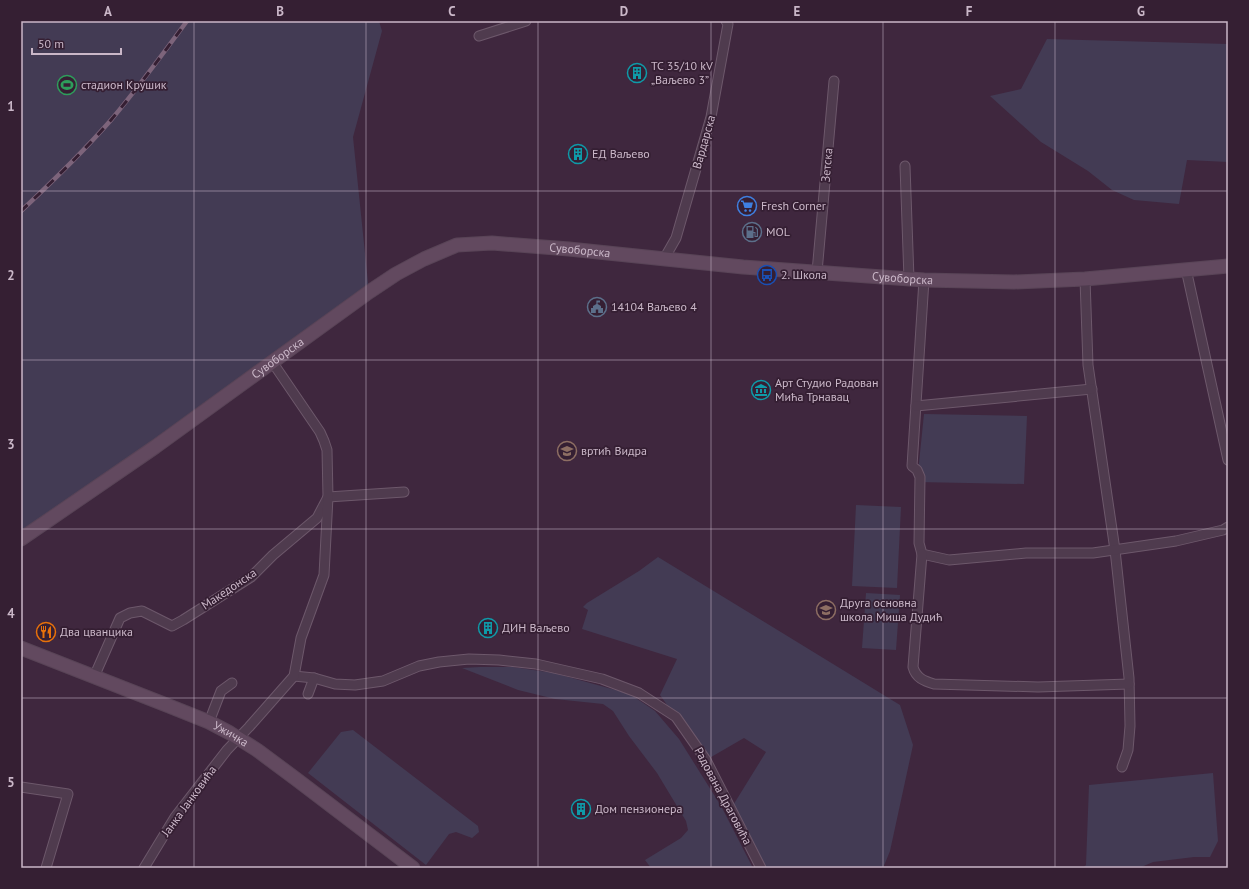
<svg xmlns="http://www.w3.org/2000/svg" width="1249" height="889" viewBox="0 0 1249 889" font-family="'PT Sans',sans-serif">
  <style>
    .grass { fill: #433b54 }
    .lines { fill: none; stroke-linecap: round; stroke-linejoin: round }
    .minor-casing { stroke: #6d586b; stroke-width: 11 }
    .secondary-casing { stroke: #594457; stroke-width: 15 }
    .minor { stroke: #4f3b4e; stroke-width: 9 }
    .secondary { stroke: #62495f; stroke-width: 13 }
    .rail-casing { stroke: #7d647b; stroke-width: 4.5 }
    .rail { stroke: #351f33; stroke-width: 3; stroke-dasharray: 9; stroke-linecap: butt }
    .grid { fill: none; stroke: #cab7c8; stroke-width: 1; stroke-opacity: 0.55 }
    .labels { text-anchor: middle; stroke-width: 3.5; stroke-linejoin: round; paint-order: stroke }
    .poi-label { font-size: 12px; fill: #cab7c8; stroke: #351f33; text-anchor: start }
    .street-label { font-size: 12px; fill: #cab7c8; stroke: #351f33 }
    .neatline { fill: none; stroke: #cab7c8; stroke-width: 1.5 }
    .grid-label { font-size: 13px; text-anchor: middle; font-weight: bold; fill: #cab7c8 }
  </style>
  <rect width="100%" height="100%" fill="#3f273e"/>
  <g class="grass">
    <path d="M 21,21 L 379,21 L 382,31 L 353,137 L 369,292 L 21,539 Z"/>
    <path d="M 1047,39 L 1228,44 L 1228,162 L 1187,160 L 1179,204 L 1134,200 L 1112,190 L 1088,171 L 1041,142 L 990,96 L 1021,89 Z"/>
    <path d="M 924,414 L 1027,416 L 1024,484 L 917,482 Z"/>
    <path d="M 856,505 L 901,507 L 897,588 L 852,586 Z"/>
    <path d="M 658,557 L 900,705 L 913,745 L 890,851 L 883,868 L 763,868 L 732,807 L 766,752 L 744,738 L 706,760 L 660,695 L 677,659 L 582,629 L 588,610 L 583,607 L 587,603 L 639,571 Z"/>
    <path d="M 866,593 L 900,595 L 896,650 L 862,648 Z"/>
    <path d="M 480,667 L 513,667 L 554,673 L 630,694 L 655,711 L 679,739 L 721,806 L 753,868 L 651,868 L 645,860 L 681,838 L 688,830 L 686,821 L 657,773 L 629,736 L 613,711 L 603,704 L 555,699 L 518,690 L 462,668 Z"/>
    <path d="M 353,730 L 478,826 L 479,832 L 472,838 L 456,832 L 449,834 L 426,865 L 308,773 L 341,732 Z"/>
    <path d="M 1213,773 L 1218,841 L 1210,857 L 1194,857 L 1153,862 L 1139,868 L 1083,868 L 1086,865 L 1089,785 Z"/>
  </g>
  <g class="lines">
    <g class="minor-casing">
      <g id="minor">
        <path d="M 479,36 L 526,21"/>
        <path d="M 905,166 L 909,279"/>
        <path d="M 664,259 L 676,238 L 711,117 L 728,24 L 726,21"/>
        <path d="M 1186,269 L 1228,460"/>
        <path d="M 817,272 L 834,81"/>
        <path d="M 1085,279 L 1088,365 L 1115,550 L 1129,678 L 1130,726 L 1128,750 L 1122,767"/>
        <path d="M 924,280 L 912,466 L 917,470 L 920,477 L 919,543 L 922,554 L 949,560 L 1026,553 L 1093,553 L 1176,541 L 1223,530 L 1228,527"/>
        <path d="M 916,406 L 1092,389"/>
        <path d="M 922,554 L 913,667 C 916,678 924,681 934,684 L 1038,687 L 1129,684"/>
        <path d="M 294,676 L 314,678 L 335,684 L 355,685 L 383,681 L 419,666 L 439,662 L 469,659 L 499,660 L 536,664 L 571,672 L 602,679 L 639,693 L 676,717 L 706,760 L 761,868"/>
        <path d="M 94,677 L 120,618 L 130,613 L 142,611 L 172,626 L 183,620 L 251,577 L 273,555 L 317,518 L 328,497 L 404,492"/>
        <path d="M 308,694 L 314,678"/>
        <path d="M 209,722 L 221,691 L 232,683"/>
        <path d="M 21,787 L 68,794 L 46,868"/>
        <path d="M 144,868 L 175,817 L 227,750 L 249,727 L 294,676 L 301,638 L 324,575 L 328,497 L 327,450 L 324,441 L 320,432 L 273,363"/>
      </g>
    </g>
    <g class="secondary-casing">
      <g id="secondary">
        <path id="s1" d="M 21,539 L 155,447 L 369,292 L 396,274 L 424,259 L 457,245 L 492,243 L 569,249 L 743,267 L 924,280 L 1014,282 L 1085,279 L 1228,266"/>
        <path id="s2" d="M 21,648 L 169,706 L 209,722 L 230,733 L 257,750 L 296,779 L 413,868"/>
      </g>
    </g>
    <use href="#minor" class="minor"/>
    <use href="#secondary" class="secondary"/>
    <g class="rail-casing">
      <path id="rail" d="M 21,211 C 52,182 83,152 111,120 C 138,88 162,55 187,21"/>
    </g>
    <use href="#rail" class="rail"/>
  </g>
  <path class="grid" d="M 194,21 L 194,868M 366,21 L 366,868M 538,21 L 538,868M 711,21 L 711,868M 883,21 L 883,868M 1055,21 L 1055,868M 21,191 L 1228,191M 21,360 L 1228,360M 21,529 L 1228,529M 21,698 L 1228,698"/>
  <defs>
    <g id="building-ring" transform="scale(1)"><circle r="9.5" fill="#351f33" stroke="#0f9aa8" stroke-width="1.5"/><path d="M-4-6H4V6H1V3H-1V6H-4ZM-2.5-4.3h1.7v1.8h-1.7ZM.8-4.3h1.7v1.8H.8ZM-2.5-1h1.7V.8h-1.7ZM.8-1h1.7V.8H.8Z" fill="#0f9aa8"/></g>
    <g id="stadium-ring" transform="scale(1)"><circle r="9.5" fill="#351f33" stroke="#2e9e5b" stroke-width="1.5"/><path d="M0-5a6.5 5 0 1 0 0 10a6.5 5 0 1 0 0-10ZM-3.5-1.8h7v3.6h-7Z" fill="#2e9e5b"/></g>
    <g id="supermarket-ring" transform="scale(1)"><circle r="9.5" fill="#351f33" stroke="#3f7fe0" stroke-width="1.5"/><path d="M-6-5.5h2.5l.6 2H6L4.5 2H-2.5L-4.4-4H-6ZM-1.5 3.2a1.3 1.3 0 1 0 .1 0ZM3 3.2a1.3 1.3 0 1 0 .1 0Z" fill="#3f7fe0"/></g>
    <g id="fuel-ring" transform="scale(1)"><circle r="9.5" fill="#351f33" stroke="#5c6f8a" stroke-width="1.5"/><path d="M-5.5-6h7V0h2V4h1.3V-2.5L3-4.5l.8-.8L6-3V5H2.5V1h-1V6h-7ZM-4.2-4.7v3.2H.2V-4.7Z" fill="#5c6f8a"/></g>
    <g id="bus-ring" transform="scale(1)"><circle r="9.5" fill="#351f33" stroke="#1a4fb4" stroke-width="1.5"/><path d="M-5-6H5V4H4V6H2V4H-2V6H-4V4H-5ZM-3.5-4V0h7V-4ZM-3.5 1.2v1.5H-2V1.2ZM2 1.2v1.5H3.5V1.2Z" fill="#1a4fb4"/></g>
    <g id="civic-ring" transform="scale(1)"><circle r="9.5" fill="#351f33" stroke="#5c6f8a" stroke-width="1.5"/><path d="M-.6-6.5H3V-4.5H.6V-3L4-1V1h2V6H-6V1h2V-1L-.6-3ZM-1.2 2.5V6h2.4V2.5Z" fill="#5c6f8a"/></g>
    <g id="museum-ring" transform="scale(1)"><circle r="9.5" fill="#351f33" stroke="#0f9aa8" stroke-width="1.5"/><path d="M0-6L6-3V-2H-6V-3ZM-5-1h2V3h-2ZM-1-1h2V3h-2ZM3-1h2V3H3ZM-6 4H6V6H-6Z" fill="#0f9aa8"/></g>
    <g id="school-ring" transform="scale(1)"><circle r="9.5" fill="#351f33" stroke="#8d6e63" stroke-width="1.5"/><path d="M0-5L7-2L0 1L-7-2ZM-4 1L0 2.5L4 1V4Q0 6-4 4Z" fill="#8d6e63"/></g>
    <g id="restaurant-ring" transform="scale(1)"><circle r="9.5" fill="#351f33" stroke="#e8710a" stroke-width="1.5"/><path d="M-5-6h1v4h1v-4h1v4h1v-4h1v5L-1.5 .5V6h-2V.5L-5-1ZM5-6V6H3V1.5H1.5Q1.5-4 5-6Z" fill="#e8710a"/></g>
  </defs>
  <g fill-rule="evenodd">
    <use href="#building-ring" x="637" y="73"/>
    <use href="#stadium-ring" x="67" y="85"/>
    <use href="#building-ring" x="578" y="154"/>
    <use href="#supermarket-ring" x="747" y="206"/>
    <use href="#fuel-ring" x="752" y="232"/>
    <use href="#bus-ring" x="767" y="275"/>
    <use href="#civic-ring" x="597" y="307"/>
    <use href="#museum-ring" x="761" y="390"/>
    <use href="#school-ring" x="567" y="451"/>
    <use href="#school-ring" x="826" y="610"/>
    <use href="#building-ring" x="488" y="628"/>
    <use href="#restaurant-ring" x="46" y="632"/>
    <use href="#building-ring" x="581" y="809"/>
  </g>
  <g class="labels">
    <g class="poi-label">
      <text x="651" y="70">ТС 35/10 kV<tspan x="651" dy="14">„Ваљево 3”</tspan></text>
      <text x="81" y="89">стадион Крушик</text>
      <text x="592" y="158">ЕД Ваљево</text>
      <text x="761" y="210">Fresh Corner</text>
      <text x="766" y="236">MOL</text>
      <text x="781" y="279">2. Школа</text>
      <text x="611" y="311">14104 Ваљево 4</text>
      <text x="775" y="387">Арт Студио Радован<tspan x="775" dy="14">Мића Трнавац</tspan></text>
      <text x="581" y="455">вртић Видра</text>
      <text x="840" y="607">Друга основна<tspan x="840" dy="14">школа Миша Дудић</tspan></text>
      <text x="502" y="632">ДИН Ваљево</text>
      <text x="60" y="636">Два цванцика</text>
      <text x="595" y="813">Дом пензионера</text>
    </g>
    <g class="street-label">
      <text transform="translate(704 142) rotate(-74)" y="4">Вардарска</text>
      <text transform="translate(827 165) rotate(-85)" y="4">Зетска</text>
      <text dy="4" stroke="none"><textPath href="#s1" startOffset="650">Сувоборска</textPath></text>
      <text dy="4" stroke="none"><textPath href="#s1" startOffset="974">Сувоборска</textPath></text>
      <text dy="4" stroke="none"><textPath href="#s1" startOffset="314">Сувоборска</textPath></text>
      <text transform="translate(229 589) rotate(-34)" y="4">Македонска</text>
      <text dy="4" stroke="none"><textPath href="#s2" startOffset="227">Ужичка</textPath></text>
      <text transform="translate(723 796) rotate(62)" y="4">Радована Драговића</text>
      <text transform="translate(189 801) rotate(-54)" y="4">Јанка Јанковића</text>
    </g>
  </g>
  <rect width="1249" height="889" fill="none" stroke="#351f33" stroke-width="44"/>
  <path d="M32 48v6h89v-6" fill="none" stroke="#cab7c8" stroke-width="2"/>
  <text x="38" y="48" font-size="12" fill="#cab7c8" stroke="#351f33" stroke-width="3" paint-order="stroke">50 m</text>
  <rect x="22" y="22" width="1205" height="845" class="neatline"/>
  <g class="grid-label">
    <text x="108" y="16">A</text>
    <text x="280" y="16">B</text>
    <text x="452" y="16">C</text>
    <text x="624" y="16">D</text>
    <text x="797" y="16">E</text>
    <text x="969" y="16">F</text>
    <text x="1141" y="16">G</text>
    <text x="11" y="111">1</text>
    <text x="11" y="280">2</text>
    <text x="11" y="449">3</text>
    <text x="11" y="618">4</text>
    <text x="11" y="787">5</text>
  </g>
</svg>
